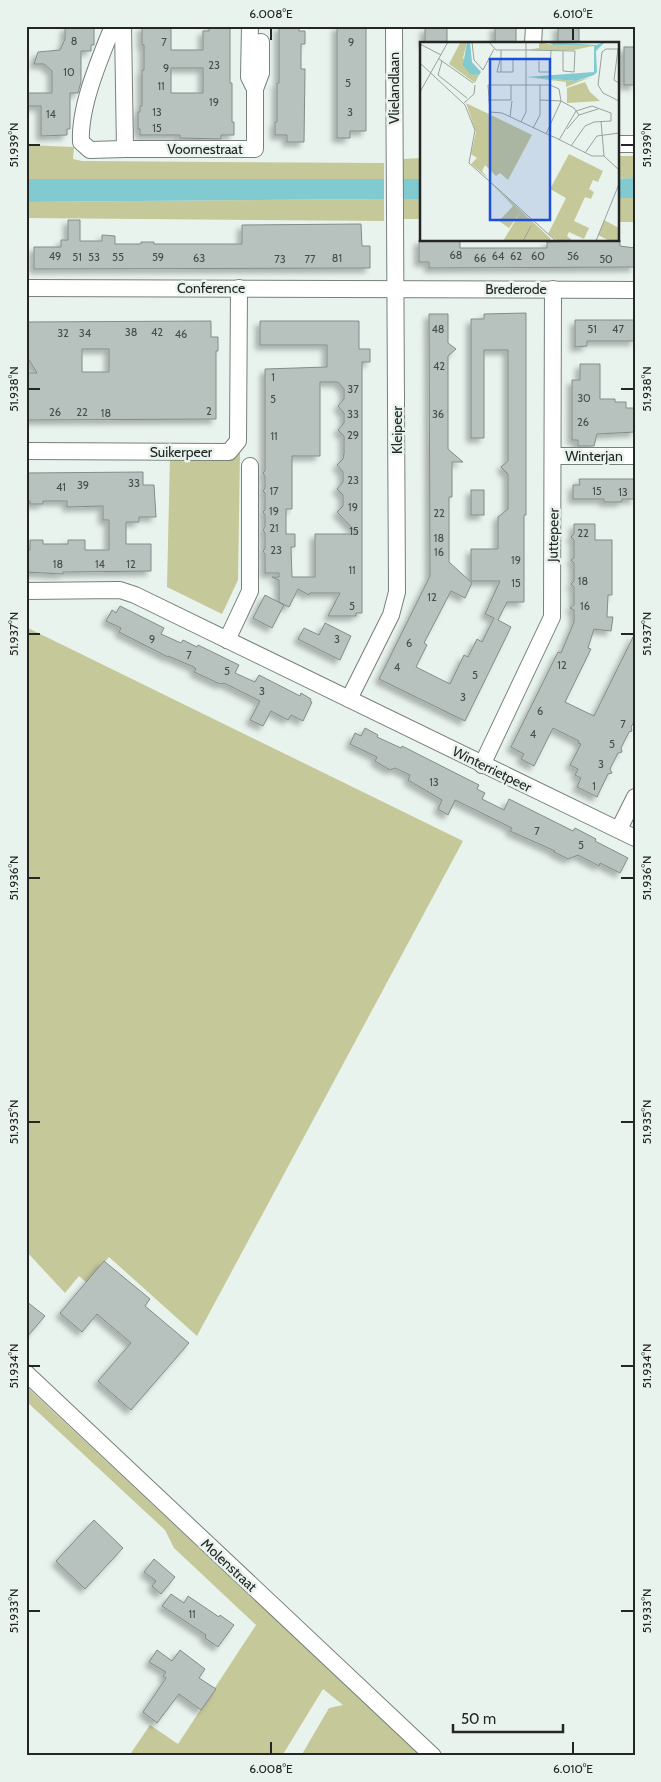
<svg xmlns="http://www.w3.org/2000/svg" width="661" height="1782" viewBox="0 0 661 1782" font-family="Cabin,sans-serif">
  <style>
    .green { fill: #c5c899 }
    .water { fill: #81cad0 }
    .building { fill: #b7c2bf; stroke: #828d8a; fill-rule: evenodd; filter: url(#shadow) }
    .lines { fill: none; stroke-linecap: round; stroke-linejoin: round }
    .minor-casing { stroke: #77807a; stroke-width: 18 }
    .minor { stroke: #fff; stroke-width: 16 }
    .ticks { fill: none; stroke: #232624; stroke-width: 2 }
    .labels { text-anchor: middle; stroke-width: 5; stroke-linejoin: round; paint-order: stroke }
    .number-label { font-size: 11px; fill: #484d4b }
    .street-label { font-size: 14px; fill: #232624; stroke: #e9f3ed }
    .inset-road { fill: none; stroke: #9aa19d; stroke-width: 1 }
    .view { fill: #1d4ed8; fill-opacity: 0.15; stroke: #1d4ed8; stroke-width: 2.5 }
    .inset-edge { fill: none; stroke: #232624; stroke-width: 2.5 }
    .neatline { fill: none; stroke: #232624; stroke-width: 2 }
    .ticks-label { font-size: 12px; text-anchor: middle; fill: #232624 }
  </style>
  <defs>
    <filter id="shadow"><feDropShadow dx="-4.5" dy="4.5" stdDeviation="2.5" flood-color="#0004"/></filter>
  </defs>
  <rect width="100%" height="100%" fill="#e9f3ed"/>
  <g class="green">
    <path d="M 26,145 L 74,147 L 73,159 L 82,161 L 384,163 L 384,179 L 26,179 Z"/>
    <path d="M 617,156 L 635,156 L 635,178 L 617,179 Z"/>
    <path d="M 421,158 L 421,179 L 403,179 L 403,159 Z"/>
    <rect x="617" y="198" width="18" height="24"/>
    <path d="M 384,199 L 384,221 L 26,218 L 26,202 Z"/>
    <path d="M 403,199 L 421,199 L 421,219 L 404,219 Z"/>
    <path d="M 240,452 L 238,580 L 222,614 L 167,587 L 170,455 L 238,454 Z"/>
    <path d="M 26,627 L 463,841 L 197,1336 L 109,1257 L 87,1283 L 79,1276 L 65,1293 L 26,1251 Z"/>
    <path d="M 26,1386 L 421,1756 L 301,1756 L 329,1708 L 343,1705 L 323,1689 L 282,1756 L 129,1756 L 150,1725 L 178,1744 L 256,1625 L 174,1548 L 165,1530 L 26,1401 Z"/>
  </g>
  <g class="water">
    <path d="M 635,178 L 635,198 L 617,198 L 617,179 Z"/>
    <path d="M 26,179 L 384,179 L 384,199 L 26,202 Z"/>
    <rect x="403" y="179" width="18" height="20"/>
  </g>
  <g class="building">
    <path d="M 67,26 L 94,27 L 94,45 L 91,45 L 91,51 L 81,51 L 81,82 L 78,93 L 70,93 L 70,129 L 67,129 L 67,135 L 41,136 L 41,106 L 26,106 L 26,93 L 52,93 L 52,71 L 44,64 L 34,64 L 38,52 L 60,50 L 65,39 L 65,28 L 67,28 Z"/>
    <path d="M 144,26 L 168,26 L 168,28 L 171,28 L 171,50 L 203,50 L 203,31 L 209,31 L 209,26 L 230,26 L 230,83 L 232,83 L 232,122 L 234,122 L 234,135 L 221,135 L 221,139 L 180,138 L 180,135 L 140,135 L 140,129 L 138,129 L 138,112 L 140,112 L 140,106 L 142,106 L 142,70 L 144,70 L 144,45 L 142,45 L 142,27 ZM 171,68 L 203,68 L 203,93 L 171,93 Z"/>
    <path d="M 279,26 L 299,26 L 299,31 L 305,31 L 305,44 L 301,44 L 301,69 L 305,69 L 304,142 L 287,142 L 287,135 L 275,135 L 275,122 L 277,122 L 277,83 L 279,83 Z"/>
    <path d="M 337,26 L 366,26 L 366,131 L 350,131 L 350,138 L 337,138 Z"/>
    <rect x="495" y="26" width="21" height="18"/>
    <rect x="558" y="26" width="21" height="18"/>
    <rect x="425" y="28" width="22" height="16"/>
    <rect x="624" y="47" width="11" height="38"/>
    <path d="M 68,220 L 80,220 L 80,241 L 102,241 L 102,235 L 115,236 L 115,244 L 141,244 L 141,242 L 154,242 L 154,244 L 242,244 L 242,225 L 361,224 L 362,246 L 370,246 L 370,268 L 34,269 L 34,247 L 61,247 L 61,240 L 68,240 Z"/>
    <path d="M 419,240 L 460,241 L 460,248 L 547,248 L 547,242 L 620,240 L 620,246 L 635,248 L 635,267 L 429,268 L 429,262 L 419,262 Z"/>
    <path d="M 526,313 L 526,515 L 524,515 L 524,602 L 507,602 L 498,620 L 511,627 L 465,721 L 379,679 L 430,576 L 429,314 L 448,314 L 448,343 L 456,349 L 448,356 L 448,449 L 463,462 L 452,462 L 452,497 L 449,497 L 449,562 L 472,583 L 465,598 L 451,591 L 424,643 L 427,645 L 416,667 L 450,684 L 464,655 L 468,657 L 477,639 L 482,642 L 494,618 L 485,614 L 500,581 L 471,581 L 471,549 L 498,549 L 498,517 L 508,509 L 508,474 L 501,467 L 508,461 L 508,350 L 484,350 L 484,438 L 471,438 L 471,319 L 484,319 L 484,314 Z"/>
    <path d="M 575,320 L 635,320 L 635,341 L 587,341 L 587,346 L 575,347 Z"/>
    <path d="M 211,321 L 211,337 L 218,337 L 218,351 L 216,351 L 216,419 L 26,420 L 28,373 L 37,373 L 26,355 L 26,322 ZM 82,349 L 109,349 L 109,372 L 82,372 Z"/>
    <path d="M 260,321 L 359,321 L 359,349 L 370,349 L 370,362 L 362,362 L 362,613 L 356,613 L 356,616 L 328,616 L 340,593 L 310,593 L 309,595 L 298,589 L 289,607 L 279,602 L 279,580 L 272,577 L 279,577 L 279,573 L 265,573 L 265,554 L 263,551 L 265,549 L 265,533 L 263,530 L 265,527 L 265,515 L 263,512 L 265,510 L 265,493 L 263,491 L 265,488 L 265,476 L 263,473 L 265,471 L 265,369 L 327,367 L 327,345 L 260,345 ZM 320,382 L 338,382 L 344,389 L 344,399 L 338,406 L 344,413 L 344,423 L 338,430 L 344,436 L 344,453 L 343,459 L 337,465 L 343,472 L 343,482 L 337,489 L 343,495 L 343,506 L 337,512 L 358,534 L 315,534 L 315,577 L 292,577 L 291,547 L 295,547 L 295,534 L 286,534 L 286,509 L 292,509 L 292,456 L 320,456 Z"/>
    <path d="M 580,364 L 600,364 L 600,399 L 615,399 L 615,402 L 626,402 L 626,408 L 635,408 L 635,432 L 597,434 L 594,446 L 578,446 L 578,440 L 572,440 L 572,380 L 580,380 Z"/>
    <path d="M 143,472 L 143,485 L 154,485 L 156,517 L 139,517 L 139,522 L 126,522 L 126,544 L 151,544 L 151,571 L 63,572 L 63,574 L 26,572 L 26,550 L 30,550 L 30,540 L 43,540 L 43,544 L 68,544 L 68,540 L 85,540 L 85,550 L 109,550 L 109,520 L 103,520 L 103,506 L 67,507 L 67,501 L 43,501 L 43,504 L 30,504 L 30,501 L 26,501 L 26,473 Z"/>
    <path d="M 579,479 L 635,479 L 635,499 L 622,499 L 622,502 L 604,502 L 604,499 L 573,499 L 573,485 L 580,485 Z"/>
    <rect x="471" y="490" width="13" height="25"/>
    <path d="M 574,524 L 595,524 L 595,540 L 612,540 L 612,595 L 608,595 L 607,617 L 613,617 L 611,631 L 594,629 L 588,648 L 591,649 L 565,702 L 594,716 L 635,633 L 635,720 L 631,727 L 632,731 L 629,732 L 621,748 L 622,752 L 618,753 L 610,769 L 612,773 L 608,774 L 597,797 L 577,787 L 581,778 L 575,775 L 578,769 L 570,765 L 581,744 L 578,743 L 579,741 L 553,728 L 534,766 L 521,759 L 524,754 L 511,747 L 558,652 L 561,653 L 574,622 L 574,610 L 570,608 L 574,605 L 574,587 L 571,584 L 574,581 L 574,563 L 571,560 L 574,558 L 574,540 L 571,537 L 574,534 Z"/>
    <path d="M 265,595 L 284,605 L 272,628 L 253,618 Z"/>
    <path d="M 120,606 L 164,628 L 161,634 L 181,643 L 183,640 L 197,647 L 198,645 L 239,665 L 235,673 L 255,682 L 259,675 L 300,696 L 301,693 L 311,699 L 310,701 L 312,702 L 303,721 L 291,715 L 288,720 L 271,711 L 263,726 L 250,720 L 260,701 L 224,683 L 220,684 L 194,672 L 196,669 L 194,667 L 168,656 L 168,657 L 119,632 L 121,628 L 106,621 L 112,610 L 116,613 Z"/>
    <path d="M 325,623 L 351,636 L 340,660 L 298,639 L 304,628 L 319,635 Z"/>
    <path d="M 365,728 L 378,735 L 377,737 L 401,748 L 402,746 L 479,785 L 477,789 L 485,793 L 482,799 L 504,810 L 509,799 L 573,831 L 575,828 L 596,839 L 595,841 L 628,858 L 620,873 L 600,863 L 599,866 L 578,855 L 568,859 L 554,852 L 555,851 L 510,831 L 512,828 L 455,800 L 448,815 L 438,809 L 442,800 L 408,780 L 410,775 L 395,768 L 390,770 L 375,761 L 377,757 L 350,744 L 355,733 L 361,736 Z"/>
    <path d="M 104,1261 L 150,1299 L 145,1306 L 189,1343 L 131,1410 L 98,1381 L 131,1343 L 97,1314 L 82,1332 L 60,1313 Z"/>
    <path d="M 26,1301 L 45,1316 L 26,1338 Z"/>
    <path d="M 94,1520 L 123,1548 L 85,1589 L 56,1561 Z"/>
    <path d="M 154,1559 L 175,1577 L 161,1594 L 152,1586 L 156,1581 L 144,1572 Z"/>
    <path d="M 171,1594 L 184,1603 L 188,1596 L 219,1617 L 220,1615 L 234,1625 L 218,1647 L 205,1638 L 206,1635 L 162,1606 Z"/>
    <path d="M 157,1650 L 172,1661 L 180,1650 L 205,1669 L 199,1678 L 216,1689 L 201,1710 L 179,1694 L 157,1723 L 143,1712 L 166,1678 L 163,1676 L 166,1672 L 149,1662 Z"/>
  </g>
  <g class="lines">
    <g class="minor-casing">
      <g id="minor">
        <path d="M 113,26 C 100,58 79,107 81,142 L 90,150 L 125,149"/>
        <path d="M 123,26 L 125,149 L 255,149 L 255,89 L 249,77 L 250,26"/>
        <path d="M 533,44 L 534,26"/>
        <path d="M 255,89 L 261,73 L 261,42"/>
        <path d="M 617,144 L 635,144"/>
        <path d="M 26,288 L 635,290"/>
        <path d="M 26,451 L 229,452 L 238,441 L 239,288"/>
        <path d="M 554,456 L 635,456"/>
        <path d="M 26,591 L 120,590 L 135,595 L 635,838"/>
        <path d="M 227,640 L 250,591 L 250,466"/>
        <path d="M 349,699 L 391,615 L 397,592 L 394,26"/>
        <path d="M 482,765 L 552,617 L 553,289"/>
        <path d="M 619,829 L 635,797"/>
        <path d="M 26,1373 L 433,1756"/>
      </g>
    </g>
    <use href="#minor" class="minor"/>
  </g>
  <path class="ticks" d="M 271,28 L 271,40M 573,28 L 573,40M 28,145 L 40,145M 621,145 L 634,145M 28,389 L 40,389M 621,389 L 634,389M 28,634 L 40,634M 621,634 L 634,634M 28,878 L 40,878M 621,878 L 634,878M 28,1122 L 40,1122M 621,1122 L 634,1122M 28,1366 L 40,1366M 621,1366 L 634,1366M 28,1611 L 40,1611M 621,1611 L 634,1611M 271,1742 L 271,1754M 573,1742 L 573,1754"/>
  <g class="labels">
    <g class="number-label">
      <text x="74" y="45">8</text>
      <text x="164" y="46">7</text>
      <text x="351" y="46">9</text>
      <text x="214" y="69">23</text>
      <text x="166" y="72">9</text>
      <text x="69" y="76">10</text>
      <text x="348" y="87">5</text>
      <text x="161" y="90">11</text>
      <text x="214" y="106">19</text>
      <text x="157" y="116">13</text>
      <text x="350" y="116">3</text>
      <text x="51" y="118">14</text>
      <text x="157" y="132">15</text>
      <text x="456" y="259">68</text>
      <text x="55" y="260">49</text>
      <text x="498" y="260">64</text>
      <text x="516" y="260">62</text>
      <text x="538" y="260">60</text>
      <text x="573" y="260">56</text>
      <text x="77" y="261">51</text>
      <text x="94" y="261">53</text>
      <text x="118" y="261">55</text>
      <text x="158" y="261">59</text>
      <text x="199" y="262">63</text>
      <text x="337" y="262">81</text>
      <text x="480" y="262">66</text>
      <text x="280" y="263">73</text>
      <text x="310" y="263">77</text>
      <text x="606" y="263">50</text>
      <text x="438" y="333">48</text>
      <text x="592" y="333">51</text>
      <text x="618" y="333">47</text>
      <text x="131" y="336">38</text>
      <text x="157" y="336">42</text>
      <text x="63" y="337">32</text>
      <text x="85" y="337">34</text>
      <text x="181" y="338">46</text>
      <text x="439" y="370">42</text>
      <text x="273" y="381">1</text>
      <text x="353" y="393">37</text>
      <text x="584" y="402">30</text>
      <text x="273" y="403">5</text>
      <text x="209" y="415">2</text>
      <text x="55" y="416">26</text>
      <text x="82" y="416">22</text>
      <text x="106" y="417">18</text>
      <text x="353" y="418">33</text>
      <text x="438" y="418">36</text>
      <text x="583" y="426">26</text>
      <text x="353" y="439">29</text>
      <text x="274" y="440">11</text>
      <text x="353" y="484">23</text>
      <text x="134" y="487">33</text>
      <text x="83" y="489">39</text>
      <text x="61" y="491">41</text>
      <text x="274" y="495">17</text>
      <text x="597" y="495">15</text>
      <text x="623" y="496">13</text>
      <text x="353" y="511">19</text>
      <text x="274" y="515">19</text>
      <text x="439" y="517">22</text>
      <text x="274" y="532">21</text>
      <text x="354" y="535">15</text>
      <text x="583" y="537">22</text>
      <text x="439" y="542">18</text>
      <text x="276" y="554">23</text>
      <text x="439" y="556">16</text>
      <text x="516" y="564">19</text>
      <text x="58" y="568">18</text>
      <text x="100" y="568">14</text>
      <text x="131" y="568">12</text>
      <text x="352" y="574">11</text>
      <text x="583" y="585">18</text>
      <text x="516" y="587">15</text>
      <text x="432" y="601">12</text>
      <text x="352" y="610">5</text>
      <text x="585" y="610">16</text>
      <text x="152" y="643">9</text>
      <text x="337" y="643">3</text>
      <text x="409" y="647">6</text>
      <text x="189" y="659">7</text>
      <text x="562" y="669">12</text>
      <text x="397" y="671">4</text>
      <text x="227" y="675">5</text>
      <text x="475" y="679">5</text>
      <text x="262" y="695">3</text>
      <text x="463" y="701">3</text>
      <text x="540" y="715">6</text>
      <text x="623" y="728">7</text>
      <text x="533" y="738">4</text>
      <text x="612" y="748">5</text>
      <text x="601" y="768">3</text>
      <text x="434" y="786">13</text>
      <text x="594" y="790">1</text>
      <text x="537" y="835">7</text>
      <text x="581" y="849">5</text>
      <text x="192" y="1618">11</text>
    </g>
    <g class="street-label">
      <text transform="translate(394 88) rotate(-90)" y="5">Vlielandlaan</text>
      <text x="205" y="154">Voornestraat</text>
      <text x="211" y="293">Conference</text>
      <text x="516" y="294">Brederode</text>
      <text transform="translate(397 430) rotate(-90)" y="5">Kleipeer</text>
      <text x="181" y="457">Suikerpeer</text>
      <text x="594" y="461">Winterjan</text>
      <text transform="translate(553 535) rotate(-89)" y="5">Juttepeer</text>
      <text transform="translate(492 769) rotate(26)" y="5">Winterrietpeer</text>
      <text transform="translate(229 1565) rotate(43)" y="5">Molenstraat</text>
    </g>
  </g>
  <g transform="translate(420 42)">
    <rect width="199" height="199" fill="#e9f3ed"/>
    <path d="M 47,0 L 43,16 L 56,33 L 59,33 L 55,41 L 29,22 L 40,1 ZM 119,0 L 133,3 L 173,4 L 154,8 L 107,8 L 119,6 ZM 106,35 L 156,39 L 171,35 L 146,45 L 146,40 ZM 165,40 L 170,50 L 180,59 L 147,61 L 147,46 ZM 46,61 L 112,93 L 88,138 L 80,131 L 76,134 L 65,123 L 62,129 L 68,136 L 51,122 L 57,116 L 51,112 L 56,90 ZM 149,112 L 183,129 L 178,140 L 173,138 L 169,147 L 174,150 L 171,157 L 165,155 L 154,179 L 169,186 L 164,197 L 149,190 L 147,194 L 153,199 L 138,199 L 128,192 L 146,156 L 130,147 ZM 70,140 L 131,197 L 129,199 L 83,199 L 100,171 L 89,186 L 79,179 L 93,164 ZM 184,178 L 199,186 L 199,199 L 190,199 L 178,193 Z" fill="#c5c899"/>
    <path d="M 47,0 L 50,0 L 52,20 L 61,30 L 59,33 L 50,32 L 43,23 ZM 128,0 L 176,3 L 185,0 L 176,9 L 177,30 L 174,33 L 156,39 L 106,35 L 174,30 L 174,4 L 133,3 Z" fill="#81cad0"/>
    <path class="inset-road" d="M 52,0 L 54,18 L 63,28 L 74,7M 69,0 L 76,8 L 106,8 L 106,70 L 101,80M 106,0 L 106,8 L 155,9 L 154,30 L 143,29 L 143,9M 0,2 L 21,13M 198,7 L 194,38 L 199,41M 199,7 L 186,7 L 182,10 L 178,43 L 183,51 L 199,59M 81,8 L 81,30 L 93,30 L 93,18M 19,17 L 22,19 L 18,33 L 47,56M 80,18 L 77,30 L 81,30M 22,19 L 53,41M 119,19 L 119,30 L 130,30 L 131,8M 0,21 L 45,63 L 55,88 L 49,121 L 136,199M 0,50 L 28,0M 68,58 L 91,58 L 91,43M 120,58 L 141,59 L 154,66 L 159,73M 44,61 L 54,52 L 55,43M 90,75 L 92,59M 181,79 L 184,114 L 199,128M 113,86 L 120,73 L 120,43M 147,87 L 159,73 L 178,67M 126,92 L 141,59 L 139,47 L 130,43 L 68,43 L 70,70 L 82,71 L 129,93 L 136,96 L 172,114 L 184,114M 139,98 L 156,69 L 172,64 L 191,71 L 191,79 L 174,80 L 165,84 L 151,104M 165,111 L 177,94 L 199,91M 103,199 L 111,184M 176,199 L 199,142"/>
    <path class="view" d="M 70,17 L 130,17 L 130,178 L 70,178 Z"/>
    <rect width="199" height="199" class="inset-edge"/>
  </g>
  <rect width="661" height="1782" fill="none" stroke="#e9f3ed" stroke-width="55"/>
  <path d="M453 1724v8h110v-8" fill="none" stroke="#232624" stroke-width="2.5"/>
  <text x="461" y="1724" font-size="15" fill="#232624" stroke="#e9f3ed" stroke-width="4" paint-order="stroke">50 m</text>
  <rect x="28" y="28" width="606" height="1726" class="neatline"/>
  <g class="ticks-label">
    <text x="271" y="18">6.008°E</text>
    <text x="573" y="18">6.010°E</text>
    <text transform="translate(14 145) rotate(-90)" y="4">51.939°N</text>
    <text transform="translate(647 145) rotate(-90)" y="4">51.939°N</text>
    <text transform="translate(14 389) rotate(-90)" y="4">51.938°N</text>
    <text transform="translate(647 389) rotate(-90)" y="4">51.938°N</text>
    <text transform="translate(14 634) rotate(-90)" y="4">51.937°N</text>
    <text transform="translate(647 634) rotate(-90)" y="4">51.937°N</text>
    <text transform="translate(14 878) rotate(-90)" y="4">51.936°N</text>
    <text transform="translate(647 878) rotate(-90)" y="4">51.936°N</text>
    <text transform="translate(14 1122) rotate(-90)" y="4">51.935°N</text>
    <text transform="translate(647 1122) rotate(-90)" y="4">51.935°N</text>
    <text transform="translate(14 1366) rotate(-90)" y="4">51.934°N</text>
    <text transform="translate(647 1366) rotate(-90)" y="4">51.934°N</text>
    <text transform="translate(14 1611) rotate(-90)" y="4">51.933°N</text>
    <text transform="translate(647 1611) rotate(-90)" y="4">51.933°N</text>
    <text x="271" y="1773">6.008°E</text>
    <text x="573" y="1773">6.010°E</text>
  </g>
</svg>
